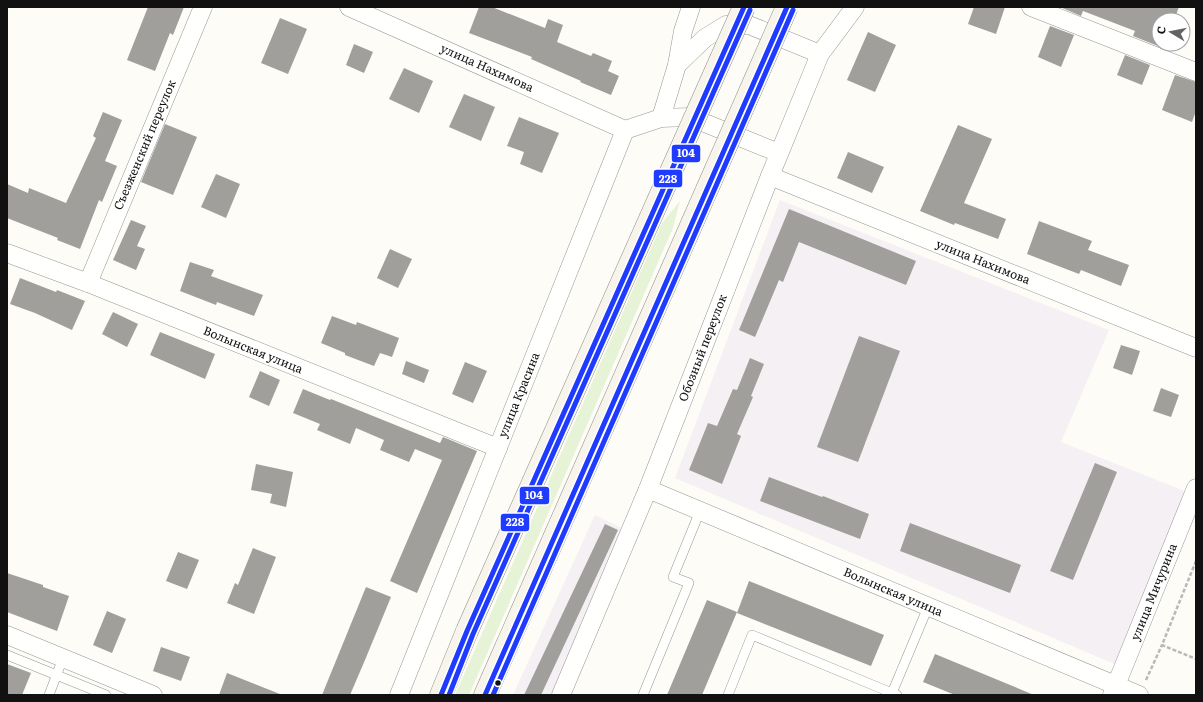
<svg xmlns="http://www.w3.org/2000/svg" width="1203" height="702" viewBox="0 0 1203 702" font-family="Literata,serif">
  <style>
    .industrial { fill: #f5f0f3 }
    .green { fill: #e7f3d7 }
    .building { fill: #a19f9c }
    .lines { fill: none; stroke-linecap: round; stroke-linejoin: round }
    .service-casing { stroke: #979795; stroke-width: 10 }
    .minor-casing { stroke: #979795; stroke-width: 19 }
    .secondary-casing { stroke: #8e8d8b; stroke-width: 23 }
    .path { stroke: #b9b9b8; stroke-width: 2.5; stroke-dasharray: 4 2; stroke-linecap: butt }
    .service { stroke: #fffffe; stroke-width: 9 }
    .minor { stroke: #fffffe; stroke-width: 18 }
    .secondary { stroke: #f6f4eb; stroke-width: 22 }
    .secondary-bridge-casing { stroke: #8e8d8b; stroke-width: 23; stroke-linecap: butt }
    .secondary-bridge { stroke: #f6f4eb; stroke-width: 22 }
    .bus-1-casing { stroke: #fff; stroke-width: 8 }
    .bus-2-casing { stroke: #fff; stroke-width: 8 }
    .bus-1 { stroke: #1f3bff; stroke-width: 5 }
    .bus-2 { stroke: #1f3bff; stroke-width: 5 }
    .bus-dot { fill: #111; stroke: #fff; stroke-width: 1.5 }
    .labels { text-anchor: middle; stroke-width: 4; stroke-linejoin: round; paint-order: stroke }
    .street-label { font-size: 12px; fill: #111; stroke: #fff }
    .line-badge { stroke: #fff; stroke-width: 1.5 }
    .badge-label { font-size: 11px; text-anchor: middle; font-weight: bold; fill: #fff }
  </style>
  <rect width="100%" height="100%" fill="#fdfcf7"/>
  <g class="industrial">
    <path d="M 780,200 L 1109,330 L 1061,442 L 1187,492 L 1117,665 L 675,478 Z"/>
    <path d="M 595,515 L 626,530 L 552,695 L 513,695 Z"/>
  </g>
  <path class="green" d="M 680,201 L 673,228 L 469,695 L 455,695 L 662,223 Z"/>
  <g class="building">
    <path d="M 148,7 L 184,7 L 173,35 L 170,33 L 155,71 L 127,60 Z"/>
    <path d="M 479,7 L 492,7 L 545,28 L 548,19 L 563,25 L 557,42 L 591,56 L 593,53 L 612,61 L 608,71 L 619,76 L 611,95 L 580,82 L 581,81 L 531,59 L 532,57 L 469,33 Z"/>
    <path d="M 974,7 L 1005,7 L 996,34 L 968,24 Z"/>
    <path d="M 1060,7 L 1179,7 L 1174,20 L 1159,20 L 1158,46 L 1133,36 L 1135,31 L 1083,11 L 1081,16 Z"/>
    <path d="M 280,18 L 307,29 L 288,74 L 261,63 Z"/>
    <path d="M 1050,26 L 1074,35 L 1061,67 L 1038,57 Z"/>
    <path d="M 868,32 L 896,45 L 875,92 L 847,80 Z"/>
    <path d="M 354,44 L 373,52 L 364,73 L 346,65 Z"/>
    <path d="M 1125,55 L 1150,65 L 1142,85 L 1117,75 Z"/>
    <path d="M 404,68 L 433,81 L 419,113 L 389,99 Z"/>
    <path d="M 1175,75 L 1196,82 L 1196,111 L 1192,122 L 1162,110 Z"/>
    <path d="M 464,94 L 495,107 L 481,141 L 449,127 Z"/>
    <path d="M 103,112 L 122,120 L 105,161 L 117,166 L 102,202 L 99,200 L 80,249 L 57,240 L 58,238 L 7,218 L 7,184 L 28,193 L 29,188 L 66,203 L 96,138 L 93,136 Z"/>
    <path d="M 519,117 L 559,133 L 542,173 L 520,164 L 524,152 L 507,146 Z"/>
    <path d="M 165,124 L 197,137 L 173,195 L 141,182 Z"/>
    <path d="M 958,125 L 992,139 L 964,203 L 1006,219 L 998,239 L 955,223 L 954,225 L 920,211 Z"/>
    <path d="M 848,152 L 884,167 L 872,193 L 837,178 Z"/>
    <path d="M 216,174 L 240,184 L 226,218 L 201,207 Z"/>
    <path d="M 789,209 L 916,261 L 906,285 L 799,242 L 783,282 L 779,280 L 755,337 L 739,330 Z"/>
    <path d="M 131,220 L 146,226 L 137,246 L 145,249 L 136,270 L 113,260 Z"/>
    <path d="M 1039,221 L 1092,241 L 1088,250 L 1129,265 L 1121,286 L 1081,270 L 1079,274 L 1027,254 Z"/>
    <path d="M 390,249 L 412,259 L 398,288 L 377,278 Z"/>
    <path d="M 190,262 L 214,270 L 211,276 L 263,295 L 254,316 L 217,302 L 216,305 L 180,291 Z"/>
    <path d="M 20,278 L 56,292 L 57,290 L 85,301 L 72,330 L 35,313 L 10,304 Z"/>
    <path d="M 113,312 L 138,324 L 127,347 L 102,334 Z"/>
    <path d="M 332,316 L 356,325 L 357,322 L 399,338 L 392,357 L 380,353 L 374,366 L 345,355 L 345,353 L 321,343 Z"/>
    <path d="M 160,332 L 215,354 L 205,379 L 150,355 Z"/>
    <path d="M 859,336 L 900,351 L 858,462 L 817,447 Z"/>
    <path d="M 1121,345 L 1140,351 L 1132,375 L 1113,368 Z"/>
    <path d="M 750,358 L 764,364 L 751,396 L 753,397 L 737,434 L 741,436 L 722,484 L 689,470 L 708,423 L 717,426 L 733,389 L 737,390 Z"/>
    <path d="M 406,361 L 429,370 L 424,383 L 402,374 Z"/>
    <path d="M 465,362 L 487,371 L 473,403 L 452,394 Z"/>
    <path d="M 260,371 L 280,380 L 269,406 L 249,397 Z"/>
    <path d="M 1161,388 L 1179,395 L 1171,417 L 1153,411 Z"/>
    <path d="M 303,389 L 330,400 L 331,399 L 440,443 L 443,437 L 477,451 L 417,593 L 390,581 L 442,460 L 415,449 L 409,462 L 380,450 L 384,440 L 356,428 L 350,444 L 317,430 L 320,424 L 293,413 Z"/>
    <path d="M 1095,463 L 1117,472 L 1073,580 L 1050,571 Z"/>
    <path d="M 256,464 L 293,472 L 286,507 L 270,503 L 272,494 L 251,490 Z"/>
    <path d="M 769,477 L 822,497 L 823,496 L 869,514 L 860,539 L 760,501 Z"/>
    <path d="M 910,523 L 1021,565 L 1010,593 L 900,551 Z"/>
    <path d="M 605,524 L 618,530 L 541,695 L 524,695 Z"/>
    <path d="M 253,548 L 276,557 L 254,614 L 227,603 L 235,583 L 238,585 Z"/>
    <path d="M 178,552 L 199,560 L 187,589 L 166,581 Z"/>
    <path d="M 7,573 L 43,585 L 43,587 L 69,596 L 57,631 L 7,612 Z"/>
    <path d="M 749,581 L 884,635 L 871,666 L 737,613 Z"/>
    <path d="M 366,587 L 391,597 L 365,660 L 350,695 L 322,695 Z"/>
    <path d="M 707,600 L 737,612 L 702,695 L 667,695 Z"/>
    <path d="M 107,611 L 126,619 L 112,653 L 93,645 Z"/>
    <path d="M 161,647 L 190,657 L 181,681 L 153,671 Z"/>
    <path d="M 935,654 L 1034,695 L 955,695 L 923,682 Z"/>
    <path d="M 7,664 L 31,673 L 22,695 L 7,695 Z"/>
    <path d="M 227,673 L 280,694 L 279,695 L 219,695 Z"/>
  </g>
  <g class="lines">
    <g class="service-casing">
      <g id="service">
        <path d="M 7,655 L 106,695"/>
        <path d="M 49,695 L 63,658"/>
        <path d="M 643,695 L 689,583 L 673,577 L 700,511"/>
        <path d="M 728,695 L 752,635 L 892,693"/>
        <path d="M 897,695 L 892,693 L 928,607"/>
      </g>
    </g>
    <g class="minor-casing">
      <g id="minor">
        <path d="M 349,7 L 625,130"/>
        <path d="M 1031,7 L 1196,72"/>
        <path d="M 677,65 L 705,38 L 726,25 L 749,25 L 820,54"/>
        <path d="M 661,118 L 677,65 L 683,31 L 691,7"/>
        <path d="M 625,130 L 661,118 L 690,117 L 779,153"/>
        <path d="M 770,176 L 1196,348"/>
        <path d="M 7,253 L 88,283 L 498,448"/>
        <path d="M 88,283 L 203,7"/>
        <path d="M 648,489 L 1139,695"/>
        <path d="M 7,635 L 153,695"/>
        <path d="M 399,695 L 625,130"/>
        <path d="M 561,695 L 648,489 L 770,176 L 820,54 L 855,7"/>
        <path d="M 1112,695 L 1196,488"/>
      </g>
    </g>
    <g class="secondary-casing">
      <g id="secondary">
        <path d="M 441,695 L 467,631"/>
        <path d="M 485,695 L 507,645"/>
      </g>
    </g>
    <g class="path">
      <path d="M 1196,561 L 1162,645 L 1196,659"/>
      <path d="M 1146,680 L 1162,645"/>
    </g>
    <use href="#service" class="service"/>
    <use href="#minor" class="minor"/>
    <use href="#secondary" class="secondary"/>
    <g class="secondary-bridge-casing">
      <g id="secondary-bridge">
        <path d="M 467,631 L 744,7"/>
        <path d="M 507,645 L 787,7"/>
      </g>
    </g>
    <use href="#secondary-bridge" class="secondary-bridge"/>
    <g class="bus-1-casing">
      <g id="bus-1">
        <path d="M 441,695 L 467,631 L 744,7"/>
        <path d="M 485,695 L 787,7"/>
      </g>
    </g>
    <g class="bus-2-casing">
      <g id="bus-2">
        <path d="M 449,695 L 473,634 L 750,10"/>
        <path d="M 493,695 L 793,10"/>
      </g>
    </g>
    <use href="#bus-1" class="bus-1"/>
    <use href="#bus-2" class="bus-2"/>
  </g>
  <circle class="bus-dot" cx="498" cy="683" r="3.5"/>
  <g class="labels">
    <g class="street-label">
      <text transform="translate(487 68) rotate(24)" y="4">улица Нахимова</text>
      <text transform="translate(145 145) rotate(-67)" y="4">Съезженский переулок</text>
      <text transform="translate(983 262) rotate(22)" y="4">улица Нахимова</text>
      <text transform="translate(703 348) rotate(-69)" y="4">Обозный переулок</text>
      <text transform="translate(253 350) rotate(22)" y="4">Волынская улица</text>
      <text transform="translate(519 395) rotate(-68)" y="4">улица Красина</text>
      <text transform="translate(893 592) rotate(23)" y="4">Волынская улица</text>
      <text transform="translate(1154 592) rotate(-68)" y="4">улица Мичурина</text>
    </g>
  </g>
  <g class="line-badge">
    <rect x="671" y="144" width="30" height="19" rx="4" fill="#1f3bff"/>
    <rect x="653" y="169" width="30" height="19" rx="4" fill="#1f3bff"/>
    <rect x="519" y="486" width="31" height="19" rx="4" fill="#1f3bff"/>
    <rect x="500" y="513" width="30" height="19" rx="4" fill="#1f3bff"/>
  </g>
  <g class="badge-label">
    <text x="686" y="157">104</text>
    <text x="668" y="183">228</text>
    <text x="534" y="499">104</text>
    <text x="515" y="526">228</text>
  </g>
  <rect width="1203" height="702" fill="none" stroke="#111111" stroke-width="16"/>
  <g transform="translate(1171 32) rotate(280)"><circle r="19" fill="#ffffff" stroke="#a0a0a0"/>
  <path d="M0-3L7 15L0 10L-7 15Z" fill="#646362"/>
  <text y="-6" font-size="11" font-weight="bold" text-anchor="middle" fill="#111111">С</text>
  </g>
</svg>
